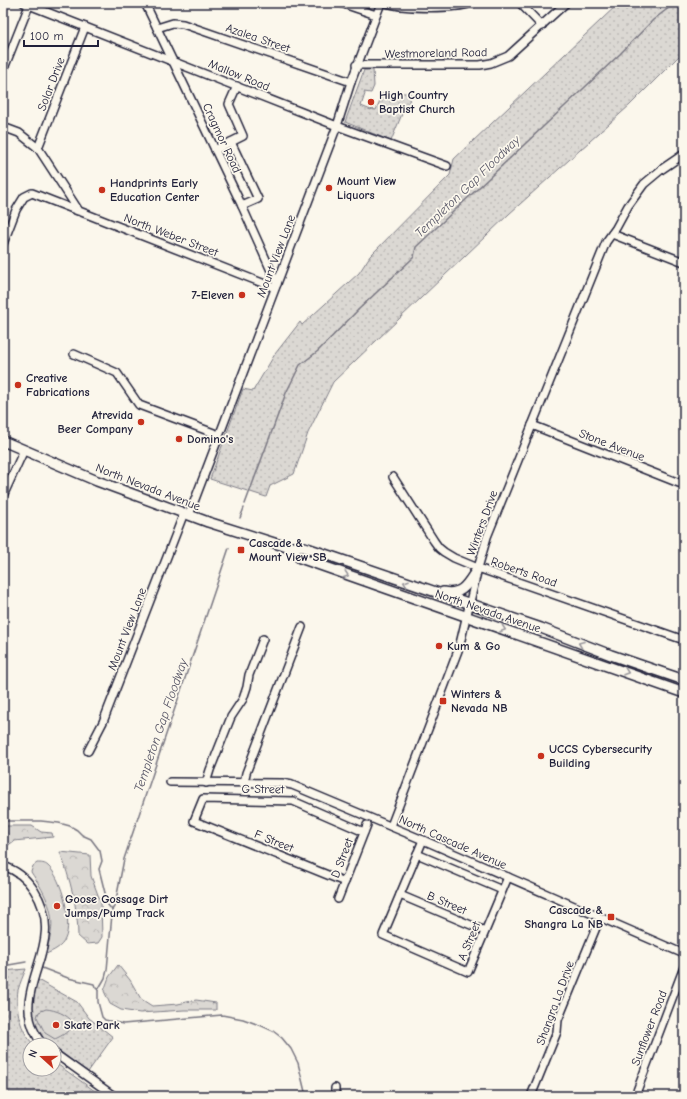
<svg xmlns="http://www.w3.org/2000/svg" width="687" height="1099" viewBox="0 0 687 1099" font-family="'Comic Neue',sans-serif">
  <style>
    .green { fill: url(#green-dots); stroke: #7e7d87 }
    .forest { fill: url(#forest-crowns); stroke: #7e7d87 }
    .pitch { fill: #dbd8d3; stroke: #7e7d87 }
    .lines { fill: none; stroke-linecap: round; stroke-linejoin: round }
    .stream { stroke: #787681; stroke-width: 1.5 }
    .minor-casing { stroke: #22223b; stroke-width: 10 }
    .major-casing { stroke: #22223b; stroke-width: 12 }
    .minor { stroke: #fbf7ec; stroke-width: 7 }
    .major { stroke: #fbf7ec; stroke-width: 9 }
    .oneway { stroke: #99979c }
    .poi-dot { fill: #c8321e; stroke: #fbf7ec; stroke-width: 1.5 }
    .labels { text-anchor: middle; stroke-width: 3.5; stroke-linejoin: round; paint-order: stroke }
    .street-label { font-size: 12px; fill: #22223b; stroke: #fbf7ec }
    .poi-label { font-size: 12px; font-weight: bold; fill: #22223b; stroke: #fbf7ec; text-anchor: start }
    .water-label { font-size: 13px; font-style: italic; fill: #545364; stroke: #fbf7ec }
  </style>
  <defs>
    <pattern id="green-dots" width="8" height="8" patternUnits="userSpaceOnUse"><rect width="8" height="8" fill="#dbd8d3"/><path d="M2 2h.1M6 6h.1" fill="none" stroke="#bcb9b6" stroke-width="1.8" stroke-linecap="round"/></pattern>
    <pattern id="forest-crowns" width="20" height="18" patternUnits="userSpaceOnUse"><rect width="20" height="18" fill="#dbd8d3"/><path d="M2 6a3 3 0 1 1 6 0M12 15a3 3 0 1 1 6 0" fill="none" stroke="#bcb9b6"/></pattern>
  </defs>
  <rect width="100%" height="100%" fill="#fbf7ec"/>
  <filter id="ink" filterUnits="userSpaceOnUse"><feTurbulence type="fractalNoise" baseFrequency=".025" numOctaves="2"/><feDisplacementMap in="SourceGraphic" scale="8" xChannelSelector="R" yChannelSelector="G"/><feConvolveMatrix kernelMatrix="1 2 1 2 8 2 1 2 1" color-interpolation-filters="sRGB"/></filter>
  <g filter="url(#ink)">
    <g class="green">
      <path d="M 619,3 L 684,3 L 684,51 L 630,105 L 509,214 L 333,382 L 308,433 L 294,474 L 270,486 L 266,497 L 210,479 L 243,389 L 253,391 L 275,354 L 300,322 L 302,325 L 359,273 L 370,256 L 450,175 L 454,159 Z"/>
      <path d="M 364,70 L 373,70 L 374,86 L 371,93 L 364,92 L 365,94 L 361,106 L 371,110 L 372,109 L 376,110 L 383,93 L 410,93 L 410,95 L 409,102 L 404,109 L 391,141 L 345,122 Z"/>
      <path d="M 617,663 L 647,670 L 684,683 L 684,689 L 616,665 Z"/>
      <path d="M 26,969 C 23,976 20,983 18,990 C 15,1009 20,1031 34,1045 L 30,1045 L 30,1069 L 54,1069 L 54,1062 L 102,1096 L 3,1096 L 3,971 Z"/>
      <path d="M 34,978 L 77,1002 L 89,1018 L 113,1037 L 88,1072 L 54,1047 L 54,1045 C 41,1044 28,1016 29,1004 C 29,995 33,986 34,978 Z"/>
    </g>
    <g class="forest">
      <path d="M 3,826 L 32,826 L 41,832 L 52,833 L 53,837 L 14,841 L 3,849 Z"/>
      <path d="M 60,852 L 90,855 L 91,876 L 101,903 L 102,937 L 98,943 L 87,944 L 78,936 C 78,908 70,879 60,852 Z"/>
      <path d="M 118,965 L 130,980 L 141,999 L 152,1006 L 178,1004 L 196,1000 L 216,1003 L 216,1010 L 184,1010 L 140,1013 L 121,1010 L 110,1004 L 104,991 L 109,977 Z"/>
    </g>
    <g class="pitch">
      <path d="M 37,863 C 41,863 45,863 48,866 C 62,878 73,923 65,939 C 62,947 53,951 46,954 C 47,947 50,940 51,933 C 55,910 43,890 31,872 L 33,866 Z"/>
      <path d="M 46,1009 C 56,1010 66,1014 73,1022 C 70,1032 63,1035 55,1039 L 45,1033 L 37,1017 L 39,1012 Z"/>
    </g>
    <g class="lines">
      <g class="stream">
        <path d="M 245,504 L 286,393 L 300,365 L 318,351 L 359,309 L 414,257 L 416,247 L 620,54 L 653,20 L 675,3"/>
        <path d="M 240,518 L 244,508"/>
        <path d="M 3,821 L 41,821 L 59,823 L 70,826 L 77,830 L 82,835 L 91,839 L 100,851 L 102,861 L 99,869 L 108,905 L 112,910 L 112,914 L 107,970 L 105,978 L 98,990 L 98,1002 L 102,1017 L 105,1020 L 123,1024 L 222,1015 L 243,1019 L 262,1026 L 273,1031 L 282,1038 L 291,1049 L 298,1063 L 306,1096"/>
        <path d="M 112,910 L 115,905 L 124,859 L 229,548"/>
        <path d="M 3,966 L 26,962"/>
        <path d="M 42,968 L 68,978 L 94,984 L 95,987 L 98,990"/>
      </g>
      <g class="minor-casing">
        <g id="minor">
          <path d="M 24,3 L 337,126 L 447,166"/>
          <path d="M 145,3 L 242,206 L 277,284"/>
          <path d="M 341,3 L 376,15"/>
          <path d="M 386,3 C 405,9 454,9 473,3"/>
          <path d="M 520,3 L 542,26"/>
          <path d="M 157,28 L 173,23 L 183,24 L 351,82"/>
          <path d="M 356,65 L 480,65 L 491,63 L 508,56 L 566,3"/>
          <path d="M 3,71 L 30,3"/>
          <path d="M 3,127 L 19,133 L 38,148 L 79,211 L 275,288"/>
          <path d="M 231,142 L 258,199 L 242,206"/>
          <path d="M 38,148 L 85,27"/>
          <path d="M 215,150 L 243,136 L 229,104 L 237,86"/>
          <path d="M 612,234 L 684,262"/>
          <path d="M 3,244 L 16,210 L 24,197 L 32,193 L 78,211"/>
          <path d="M 74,354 L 117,373 L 139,405 L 219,435"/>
          <path d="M 532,425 L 684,485"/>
          <path d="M 393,477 L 434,541 L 439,548 L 444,552 L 454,558 L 478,568 L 684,640"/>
          <path d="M 3,496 L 24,450"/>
          <path d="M 189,515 L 337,126 L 351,82 L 381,3"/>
          <path d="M 88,751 L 103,722 L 184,513"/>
          <path d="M 170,782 L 282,783 L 292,785 L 423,840 L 684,954"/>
          <path d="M 206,783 L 210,770 L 231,717 L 243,699 L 247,687 L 249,675 L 263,639"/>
          <path d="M 244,783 L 246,773 L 302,627"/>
          <path d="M 391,826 L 459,648 L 478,568 L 487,537 L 606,242 L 616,228 L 628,206 L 644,184 L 662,169 L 684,154"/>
          <path d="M 423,840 L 383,935 L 468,972 L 508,877"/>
          <path d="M 417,854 L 502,890"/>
          <path d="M 3,866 C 16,870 27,879 34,890 C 72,949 0,992 43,1045"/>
          <path d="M 345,882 L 194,821 L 203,799 L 293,801 L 364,832"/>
          <path d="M 400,895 L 485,931"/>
          <path d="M 338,899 L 367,825"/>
          <path d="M 54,1053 L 114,1096"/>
          <path d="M 335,1088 L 335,1096"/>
          <path d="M 531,1096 L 557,1032 L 558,1020 L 600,918"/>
          <path d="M 635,1096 L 684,967"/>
        </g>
      </g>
      <g class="major-casing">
        <g id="major">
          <path d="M 3,441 L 97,481 L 208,522 L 287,547 L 304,547 L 541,628 L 611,655 L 684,680"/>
          <path d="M 287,547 L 300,558 L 684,693"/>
          <path d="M 443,592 C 464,596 468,582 478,568"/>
        </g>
      </g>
      <use href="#minor" class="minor"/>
      <use href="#major" class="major"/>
    </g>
    <defs><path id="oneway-chevron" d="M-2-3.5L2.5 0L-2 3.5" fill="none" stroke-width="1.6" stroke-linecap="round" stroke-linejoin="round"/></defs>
    <g class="oneway">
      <use href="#oneway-chevron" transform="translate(346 575) rotate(19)"/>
      <use href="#oneway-chevron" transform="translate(406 583) rotate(-161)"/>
      <use href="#oneway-chevron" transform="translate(503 629) rotate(19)"/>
      <use href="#oneway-chevron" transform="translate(581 644) rotate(-159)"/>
      <use href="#oneway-chevron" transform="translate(626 672) rotate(19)"/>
    </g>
  </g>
  <g class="poi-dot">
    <circle cx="371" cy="102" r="4"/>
    <circle cx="329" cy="188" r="4"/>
    <circle cx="102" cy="190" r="4"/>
    <circle cx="242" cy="295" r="4"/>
    <circle cx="18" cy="385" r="4"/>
    <circle cx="141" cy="422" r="4"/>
    <circle cx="179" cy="439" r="4"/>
    <rect x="237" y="546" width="8" height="8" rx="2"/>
    <circle cx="439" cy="646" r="4"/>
    <rect x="439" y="697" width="8" height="8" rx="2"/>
    <circle cx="541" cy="756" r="4"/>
    <circle cx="57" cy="906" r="4"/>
    <rect x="607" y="913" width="8" height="8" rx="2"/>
    <circle cx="56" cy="1025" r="4"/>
  </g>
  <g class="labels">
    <g class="street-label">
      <text transform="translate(258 38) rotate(19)" y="4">Azalea Street</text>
      <text transform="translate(436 53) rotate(-1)" y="4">Westmoreland Road</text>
      <text transform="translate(239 75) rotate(22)" y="4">Mallow Road</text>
      <text transform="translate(51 84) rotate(-69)" y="4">Solar Drive</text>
      <text transform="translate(222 138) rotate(65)" y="4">Cragmor Road</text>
      <text transform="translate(171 235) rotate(21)" y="4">North Weber Street</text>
      <text transform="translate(276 256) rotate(-69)" y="4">Mount View Lane</text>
      <text transform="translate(612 445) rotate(21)" y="4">Stone Avenue</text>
      <text transform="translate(148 487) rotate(21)" y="4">North Nevada Avenue</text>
      <text transform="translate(482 523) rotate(-70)" y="4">Winters Drive</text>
      <text transform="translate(524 572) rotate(19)" y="4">Roberts Road</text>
      <text transform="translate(488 611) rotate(19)" y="4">North Nevada Avenue</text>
      <text transform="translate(127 629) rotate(-69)" y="4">Mount View Lane</text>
      <text transform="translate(263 789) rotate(1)" y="4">G Street</text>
      <text transform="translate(274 841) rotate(22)" y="4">F Street</text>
      <text transform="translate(453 842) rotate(24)" y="4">North Cascade Avenue</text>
      <text transform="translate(342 858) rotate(-69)" y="4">D Street</text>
      <text transform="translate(447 903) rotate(23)" y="4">B Street</text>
      <text transform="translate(469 941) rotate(-67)" y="4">A Street</text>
      <text transform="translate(555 1003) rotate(-70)" y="4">Shangra La Drive</text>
      <text transform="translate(649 1028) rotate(-69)" y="4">Sunflower Road</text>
    </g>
    <g class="poi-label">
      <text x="379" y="99">High Country<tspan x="379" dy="14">Baptist Church</tspan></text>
      <text x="337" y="185">Mount View<tspan x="337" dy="14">Liquors</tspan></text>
      <text x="110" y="187">Handprints Early<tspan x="110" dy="14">Education Center</tspan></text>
      <text x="234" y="299" text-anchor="end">7-Eleven</text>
      <text x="26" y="382">Creative<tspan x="26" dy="14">Fabrications</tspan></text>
      <text x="133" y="419" text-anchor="end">Atrevida<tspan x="133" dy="14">Beer Company</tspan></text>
      <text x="187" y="443">Domino's</text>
      <text x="249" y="547">Cascade &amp;<tspan x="249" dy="14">Mount View SB</tspan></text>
      <text x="447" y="650">Kum &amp; Go</text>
      <text x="451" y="698">Winters &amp;<tspan x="451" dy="14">Nevada NB</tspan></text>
      <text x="549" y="753">UCCS Cybersecurity<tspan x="549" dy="14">Building</tspan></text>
      <text x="65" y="903">Goose Gossage Dirt<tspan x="65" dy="14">Jumps/Pump Track</tspan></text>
      <text x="603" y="914" text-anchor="end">Cascade &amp;<tspan x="603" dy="14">Shangra La NB</tspan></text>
      <text x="64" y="1029">Skate Park</text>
    </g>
    <g class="water-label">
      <text transform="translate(467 186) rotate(-44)" y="5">Templeton Gap Floodway</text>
      <text transform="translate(160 725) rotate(-71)" y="5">Templeton Gap Floodway</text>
    </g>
  </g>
  <rect width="687" height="1099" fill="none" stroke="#fbf7ec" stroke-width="16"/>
  <rect x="8" y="8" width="671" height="1083" fill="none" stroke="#22223b" stroke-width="1.5" filter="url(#ink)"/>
  <g transform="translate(42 1057) rotate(291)"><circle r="19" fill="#fbf7ec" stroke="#a4a2a5"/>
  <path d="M0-3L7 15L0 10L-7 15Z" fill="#c8321e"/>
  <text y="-6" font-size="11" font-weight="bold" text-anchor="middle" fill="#22223b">N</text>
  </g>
  <path d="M24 40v6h74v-6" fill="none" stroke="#22223b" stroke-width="2"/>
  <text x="30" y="40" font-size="12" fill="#22223b" stroke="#fbf7ec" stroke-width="3" paint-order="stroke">100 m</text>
</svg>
